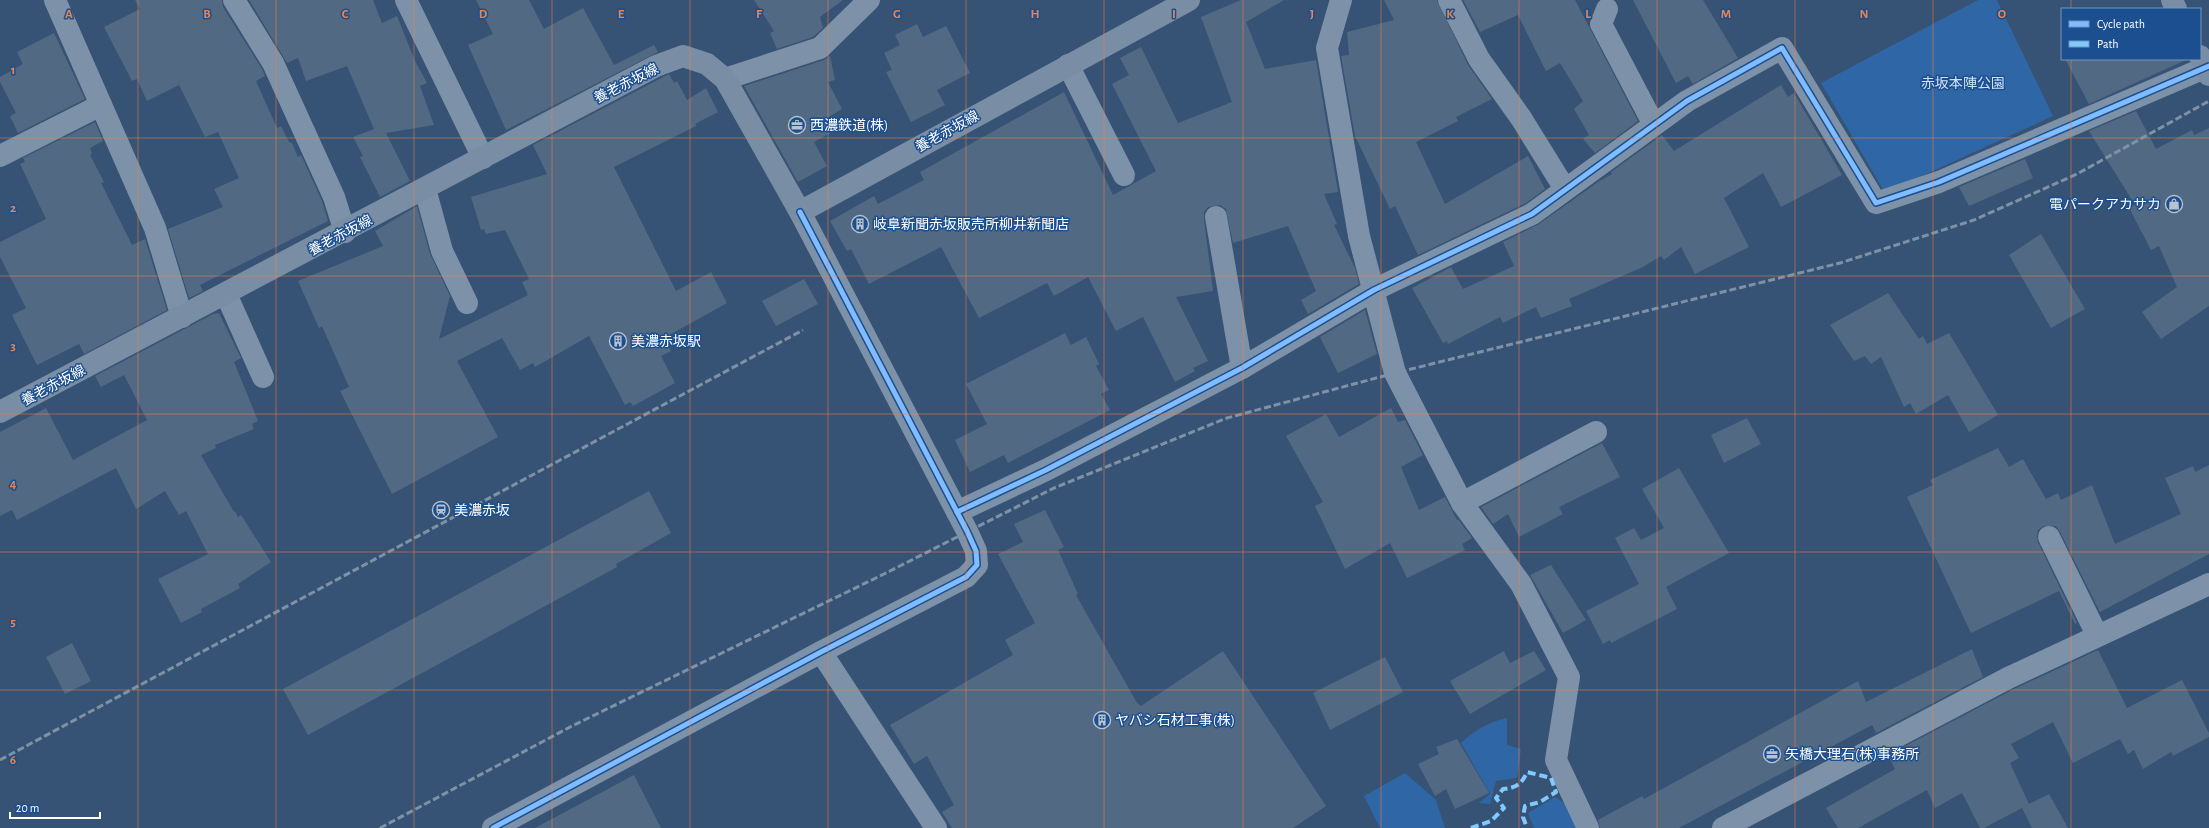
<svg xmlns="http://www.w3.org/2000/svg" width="2209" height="828" viewBox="0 0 2209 828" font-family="'Alegreya Sans','Noto Sans JP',sans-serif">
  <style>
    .green { fill: #2f66a5 }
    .building { fill: #526984 }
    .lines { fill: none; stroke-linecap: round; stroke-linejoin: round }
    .minor { stroke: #7d92a8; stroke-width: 22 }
    .secondary { stroke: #798da4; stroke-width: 22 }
    .rail { stroke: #7e92a7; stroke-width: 3; stroke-dasharray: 7 3; stroke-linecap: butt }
    .quiet { stroke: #80caff; stroke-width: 4; stroke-dasharray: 8 4; stroke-linecap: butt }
    .cycleway-casing { stroke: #1b4f8f; stroke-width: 8 }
    .cycleway { stroke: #80bcff; stroke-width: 5 }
    .grid { fill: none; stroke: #ee8249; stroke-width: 1; stroke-opacity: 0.55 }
    .labels { text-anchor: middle; stroke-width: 3; stroke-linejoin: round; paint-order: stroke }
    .street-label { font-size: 14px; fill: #fff; stroke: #1b4f8f }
    .park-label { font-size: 14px; fill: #cfe3fa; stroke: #1b4f8f }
    .poi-label { font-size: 14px; fill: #fff; stroke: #1b4f8f; text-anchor: start }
    .grid-label { font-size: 13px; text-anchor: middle; font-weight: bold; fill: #ee8249; stroke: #1b4f8f; stroke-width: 3; stroke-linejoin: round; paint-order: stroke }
  </style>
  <rect width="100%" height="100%" fill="#365274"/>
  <g class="green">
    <path d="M 1978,0 L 1997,0 L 2053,116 L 1885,193 L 1821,83 Z"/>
    <path d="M 1507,718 L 1507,745 L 1521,749 L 1517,778 L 1496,781 L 1490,804 L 1479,803 L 1490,794 L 1461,743 C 1475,730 1488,722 1507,718 Z"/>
    <path d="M 1405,773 L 1436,800 L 1445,828 L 1380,828 L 1364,796 Z"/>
    <path d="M 1555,797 L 1566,804 L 1578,828 L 1534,828 L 1528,813 Z"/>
  </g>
  <g class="building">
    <path d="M 135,0 L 222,0 L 223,7 L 262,69 L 265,76 L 256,81 L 277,128 L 281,126 L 289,142 L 292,143 L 298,157 L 301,155 L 322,201 L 328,221 L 200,285 L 203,291 L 189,298 L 168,229 L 223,207 L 214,189 L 239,178 L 218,132 L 205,137 L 179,85 L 147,101 L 137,79 L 132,81 L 104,27 L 140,9 Z"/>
    <path d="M 249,0 L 373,0 L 382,23 L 397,16 L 415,61 L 427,83 L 420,86 L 434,125 L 386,133 L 410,181 L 380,197 L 360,157 L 363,156 L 353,137 L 374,129 L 347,66 L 306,81 L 298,58 L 287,63 Z"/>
    <path d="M 476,0 L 529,0 L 544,29 L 583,8 L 614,65 L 654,45 L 658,52 L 506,130 L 468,45 L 493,34 Z"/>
    <path d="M 754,0 L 843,0 L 820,17 L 823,28 L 813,37 L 777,49 L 770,33 L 774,31 Z"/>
    <path d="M 1241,0 L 1284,0 L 1246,22 L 1265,69 L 1316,60 L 1338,192 L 1324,194 L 1337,224 L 1334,225 L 1355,268 L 1359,284 L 1308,314 L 1301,300 L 1316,291 L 1288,226 L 1233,243 L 1226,209 L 1220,205 L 1208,207 L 1204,212 L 1204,219 L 1213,291 L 1176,297 L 1208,361 L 1193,368 L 1195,371 L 1175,382 L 1143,317 L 1116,331 L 1088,277 L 1054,296 L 1047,283 L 979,318 L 941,247 L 869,284 L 851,249 L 847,251 L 830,221 L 874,196 L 878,204 L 924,180 L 920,172 L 1064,92 L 1113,195 L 1156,171 L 1112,84 L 1129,75 L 1120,58 L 1141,47 L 1178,123 L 1232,102 L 1201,17 Z"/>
    <path d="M 1384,0 L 1437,0 L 1468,65 L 1492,99 L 1456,117 L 1458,121 L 1416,142 L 1445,204 L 1528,156 L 1545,189 L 1526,203 L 1418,255 L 1395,206 L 1390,209 L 1355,136 L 1341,56 L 1349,55 L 1347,32 L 1394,20 Z"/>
    <path d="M 1463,0 L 1575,0 L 1638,121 L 1595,153 L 1583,139 L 1589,135 L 1574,109 L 1583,101 L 1560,63 L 1546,71 L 1518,15 L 1480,32 Z"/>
    <path d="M 1633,0 L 1703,0 L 1738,58 L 1693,84 L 1688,76 L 1676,83 Z"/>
    <path d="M 917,24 L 923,37 L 946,26 L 970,73 L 937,90 L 945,105 L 911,122 L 886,72 L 892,70 L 884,53 L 900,45 L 895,35 Z"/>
    <path d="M 54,33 L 85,99 L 18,133 L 10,116 L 16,113 L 0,82 L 0,77 L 23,64 L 17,52 Z"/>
    <path d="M 830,56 L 835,80 L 828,82 L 842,109 L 825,119 L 832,132 L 814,142 L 827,166 L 798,182 L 744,86 L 824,60 Z"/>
    <path d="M 2065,59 L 2188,59 L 2089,104 Z"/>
    <path d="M 669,74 L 674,83 L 677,81 L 687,100 L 706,88 L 718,112 L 695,124 L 696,126 L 614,167 L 676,291 L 711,272 L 727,303 L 664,338 L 671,351 L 661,356 L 675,383 L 633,406 L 630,402 L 625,405 L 589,336 L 535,367 L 533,363 L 520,370 L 502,338 L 457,361 L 498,437 L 392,494 L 340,391 L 349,387 L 322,326 L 319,328 L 298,281 L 383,246 L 375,231 L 417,206 L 430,254 L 450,296 L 439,339 L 528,295 L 522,282 L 529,279 L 505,230 L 486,234 L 484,229 L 481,230 L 471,197 L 547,174 L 533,145 Z"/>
    <path d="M 1781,85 L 1788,97 L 1794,93 L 1842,175 L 1781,207 L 1763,173 L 1724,198 L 1749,247 L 1695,274 L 1681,247 L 1664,260 L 1661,256 L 1643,267 L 1569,299 L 1572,306 L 1541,318 L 1536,307 L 1503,323 L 1500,317 L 1448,344 L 1447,341 L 1443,343 L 1412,288 L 1451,267 L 1463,289 L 1514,266 L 1503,242 L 1539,224 L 1598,182 L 1612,174 L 1611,172 L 1662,135 L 1674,151 Z"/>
    <path d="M 2136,111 L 2156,149 L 2192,130 L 2194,135 L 2209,128 L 2209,306 L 2161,339 L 2142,312 L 2177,287 L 2159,246 L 2151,250 L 2129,208 L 2135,205 L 2089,131 Z"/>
    <path d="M 95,122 L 103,141 L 90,148 L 92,153 L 90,155 L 104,182 L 101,183 L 132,245 L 145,239 L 167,310 L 84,354 L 79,344 L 37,365 L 12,315 L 26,308 L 0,257 L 0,242 L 46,219 L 20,164 L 25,162 L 23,158 Z"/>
    <path d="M 2025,159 L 2033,178 L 1969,206 L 1959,187 Z"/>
    <path d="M 2041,234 L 2085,309 L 2051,328 L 2009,255 Z"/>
    <path d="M 804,279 L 818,304 L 776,326 L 762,301 Z"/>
    <path d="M 1888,293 L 1919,339 L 1923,336 L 1927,344 L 1949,333 L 1998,415 L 1969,432 L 1948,395 L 1916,414 L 1910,403 L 1904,407 L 1881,357 L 1871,364 L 1865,356 L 1854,361 L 1830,325 Z"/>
    <path d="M 1365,310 L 1377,354 L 1338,373 L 1320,337 Z"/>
    <path d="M 219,313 L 241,358 L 234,362 L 258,421 L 252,424 L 254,429 L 215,445 L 216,448 L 201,455 L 234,512 L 235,511 L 238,517 L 241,515 L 271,562 L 238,584 L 240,588 L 201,609 L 202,612 L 181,623 L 158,579 L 208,554 L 186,511 L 179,515 L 165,491 L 136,509 L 116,468 L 17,520 L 12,510 L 0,516 L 0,432 L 46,408 L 73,460 L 147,420 L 124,375 L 101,387 L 95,376 L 213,314 Z"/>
    <path d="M 1065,333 L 1071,345 L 1086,337 L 1099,364 L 1096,366 L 1109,390 L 1101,394 L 1110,410 L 1008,463 L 1004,455 L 970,472 L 955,440 L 987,424 L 966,384 Z"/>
    <path d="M 1391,408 L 1398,422 L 1405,420 L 1423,455 L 1401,467 L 1419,510 L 1445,497 L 1457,520 L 1458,519 L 1472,538 L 1462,544 L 1465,550 L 1407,578 L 1390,543 L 1345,569 L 1315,506 L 1323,502 L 1286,436 L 1326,414 L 1339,437 Z"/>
    <path d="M 1747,418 L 1761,444 L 1724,463 L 1711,435 Z"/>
    <path d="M 1602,443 L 1620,477 L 1559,507 L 1563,514 L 1519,537 L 1508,514 L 1493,524 L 1481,507 Z"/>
    <path d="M 1998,448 L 2009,467 L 2023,459 L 2046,499 L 2058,493 L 2061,500 L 2092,485 L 2115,544 L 2181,514 L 2165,478 L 2193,466 L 2195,472 L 2209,465 L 2209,554 L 2100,612 L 2060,532 L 2056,526 L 2044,526 L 2038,530 L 2037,537 L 2038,542 L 2077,623 L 2075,624 L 2059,591 L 1971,633 L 1907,497 L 1933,485 L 1930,480 Z"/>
    <path d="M 1679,468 L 1729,553 L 1666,587 L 1677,609 L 1611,643 L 1610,640 L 1603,644 L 1586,611 L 1639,584 L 1615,538 L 1634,528 L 1641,540 L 1664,528 L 1642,489 Z"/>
    <path d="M 649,491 L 671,533 L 616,564 L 617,567 L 308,735 L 283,689 Z"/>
    <path d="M 1045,510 L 1064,547 L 1058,550 L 1078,594 L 1076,595 L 1137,703 L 1141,706 L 1223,651 L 1326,806 L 1293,828 L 952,828 L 942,812 L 954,805 L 927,756 L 914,764 L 890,725 L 1013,655 L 1005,640 L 1035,623 L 998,554 L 1023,542 L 1014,524 Z"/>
    <path d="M 1551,565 L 1586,620 L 1563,633 L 1530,575 Z"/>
    <path d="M 72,643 L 91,681 L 65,694 L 46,657 Z"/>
    <path d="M 1972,649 L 1983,677 L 1876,733 L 1872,725 L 1679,828 L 1600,828 L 1598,820 L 1642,796 L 1644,799 L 1858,681 L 1866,702 Z"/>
    <path d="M 2098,650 L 2127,708 L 2182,680 L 2209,733 L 2209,737 L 2173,756 L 2171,752 L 2143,769 L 2134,750 L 2128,754 L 2120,739 L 2073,763 L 2053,722 L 2011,744 L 2019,758 L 2010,763 L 2029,804 L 2025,806 L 2049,794 L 2068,828 L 2032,828 L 2022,808 L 1984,828 L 1980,828 L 1962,793 L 1935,808 L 1927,790 L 1858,828 L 1838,828 L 1826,808 L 1895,769 L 1888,755 L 2014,689 Z"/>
    <path d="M 1504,651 L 1510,663 L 1534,651 L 1546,670 L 1470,714 L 1450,681 Z"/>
    <path d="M 1385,657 L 1403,692 L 1330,730 L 1313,693 Z"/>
    <path d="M 1457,739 L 1489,793 L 1455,809 L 1446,789 L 1435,796 L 1418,764 L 1439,754 L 1436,747 Z"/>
    <path d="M 634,775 L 661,828 L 535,828 Z"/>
  </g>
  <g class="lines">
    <g class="minor">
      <path d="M 55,0 L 155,228 L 182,317"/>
      <path d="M 234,0 L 273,63 L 334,197 L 345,232"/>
      <path d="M 406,0 L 483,158"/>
      <path d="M 1341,0 L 1327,48 L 1359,236 L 1395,373 L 1462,503 L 1521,584 L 1569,677 L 1556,760 L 1588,828"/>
      <path d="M 1449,0 L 1479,59 L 1521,118 L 1565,189"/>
      <path d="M 1607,9 L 1601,24 L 1654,125"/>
      <path d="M 1068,65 L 1124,175"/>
      <path d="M 725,79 L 820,48 L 869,0"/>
      <path d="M 0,156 L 101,105"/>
      <path d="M 425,189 L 442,251 L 467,303"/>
      <path d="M 1216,217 L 1242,368"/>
      <path d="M 226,294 L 263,377"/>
      <path d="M 1462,503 L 1596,432"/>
      <path d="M 957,512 L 1046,470 L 1242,368 L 1374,290 L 1532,214 L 1687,101 L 1782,48 L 1876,203 L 1939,182 L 2209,66"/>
      <path d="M 2049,537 L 2097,635"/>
      <path d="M 821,652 L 936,828"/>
      <path d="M 493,828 L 821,652 L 966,577 L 977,565 L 976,551 L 967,531 L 800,212"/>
      <path d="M 1723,828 L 2008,678 L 2209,584"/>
    </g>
    <g class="secondary">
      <path d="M 2172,0 L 2176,9"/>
      <path d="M 2200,56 L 2209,75"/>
      <path d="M 0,412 L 656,66 L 683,56 L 707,64 L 725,79 L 800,212 L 1189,0"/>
    </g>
    <g class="rail">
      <path d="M 0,760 L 803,330"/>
      <path d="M 380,828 L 572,726 L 884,574 L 1054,488 L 1227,418 L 1395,373 L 1840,263 L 1974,220 L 2077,174 L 2209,101"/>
    </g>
    <path class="quiet" d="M 1471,828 L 1491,821 L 1504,808 L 1496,798 L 1503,789 C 1516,788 1522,784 1527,772 L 1551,778 L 1556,792 L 1540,802 L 1525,806 L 1523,817 L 1527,828"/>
    <g class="cycleway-casing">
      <g id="cycleway">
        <path d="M 957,512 L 1046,470 L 1242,368 L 1374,290 L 1532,214 L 1687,101 L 1782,48 L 1876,203 L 1939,182 L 2209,66"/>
        <path d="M 493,828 L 821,652 L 966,577 L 977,565 L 976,551 L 967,531 L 800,212"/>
      </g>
    </g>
    <use href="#cycleway" class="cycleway"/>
  </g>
  <path class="grid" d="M 138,0 L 138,828M 276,0 L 276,828M 414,0 L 414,828M 552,0 L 552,828M 690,0 L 690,828M 828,0 L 828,828M 966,0 L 966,828M 1104,0 L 1104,828M 1243,0 L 1243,828M 1381,0 L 1381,828M 1519,0 L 1519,828M 1657,0 L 1657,828M 1795,0 L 1795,828M 1933,0 L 1933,828M 2071,0 L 2071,9M 2071,59 L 2071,828M 0,138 L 2209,138M 0,276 L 2209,276M 0,414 L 2209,414M 0,552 L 2209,552M 0,690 L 2209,690"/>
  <defs>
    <g id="office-ring" transform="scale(0.9)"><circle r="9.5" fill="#1b4f8f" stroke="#b9c2ce" stroke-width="1.5"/><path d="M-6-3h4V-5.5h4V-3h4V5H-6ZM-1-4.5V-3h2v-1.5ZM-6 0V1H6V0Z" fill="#b9c2ce"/></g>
    <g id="shop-ring" transform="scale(0.9)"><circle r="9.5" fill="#1b4f8f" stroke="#b9c2ce" stroke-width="1.5"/><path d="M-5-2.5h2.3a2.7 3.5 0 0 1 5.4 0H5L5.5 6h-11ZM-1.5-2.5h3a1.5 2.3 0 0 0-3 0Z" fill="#b9c2ce"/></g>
    <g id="building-ring" transform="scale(0.9)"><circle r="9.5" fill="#1b4f8f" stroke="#b9c2ce" stroke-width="1.5"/><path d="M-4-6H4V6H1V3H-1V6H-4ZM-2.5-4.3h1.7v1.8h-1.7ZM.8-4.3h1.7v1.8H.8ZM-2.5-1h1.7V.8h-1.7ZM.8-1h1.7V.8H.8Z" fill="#b9c2ce"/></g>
    <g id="station-ring" transform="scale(0.9)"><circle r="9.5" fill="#1b4f8f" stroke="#b9c2ce" stroke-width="1.5"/><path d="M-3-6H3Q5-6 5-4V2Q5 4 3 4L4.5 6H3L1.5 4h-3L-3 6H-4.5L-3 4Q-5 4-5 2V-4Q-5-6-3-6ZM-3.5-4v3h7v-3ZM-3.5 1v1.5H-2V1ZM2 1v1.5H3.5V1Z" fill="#b9c2ce"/></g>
  </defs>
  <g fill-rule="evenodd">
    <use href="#office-ring" x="797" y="125"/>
    <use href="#shop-ring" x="2174" y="204"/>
    <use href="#building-ring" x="860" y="224"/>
    <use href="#building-ring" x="618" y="341"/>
    <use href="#station-ring" x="441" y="510"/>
    <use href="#building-ring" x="1102" y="720"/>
    <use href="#office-ring" x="1772" y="754"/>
  </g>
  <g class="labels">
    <g class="street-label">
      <text transform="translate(626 83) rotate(-27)" y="5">養老赤坂線</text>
      <text transform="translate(947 131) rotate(-29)" y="5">養老赤坂線</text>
      <text transform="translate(340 235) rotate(-28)" y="5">養老赤坂線</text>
      <text transform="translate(53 385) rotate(-28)" y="5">養老赤坂線</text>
    </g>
    <g class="park-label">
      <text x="1963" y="88">赤坂本陣公園</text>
    </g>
    <g class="poi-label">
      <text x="810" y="130">西濃鉄道(株)</text>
      <text x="2161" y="209" text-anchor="end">電パークアカサカ</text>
      <text x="873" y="229">岐阜新聞赤坂販売所柳井新聞店</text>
      <text x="631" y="346">美濃赤坂駅</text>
      <text x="454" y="515">美濃赤坂</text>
      <text x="1115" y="725">ヤバシ石材工事(株)</text>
      <text x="1785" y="759">矢橋大理石(株)事務所</text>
    </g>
  </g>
  <g class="grid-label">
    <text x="69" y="18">A</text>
    <text x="207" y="18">B</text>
    <text x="345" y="18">C</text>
    <text x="483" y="18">D</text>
    <text x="621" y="18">E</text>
    <text x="759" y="18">F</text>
    <text x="897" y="18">G</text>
    <text x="1035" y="18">H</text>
    <text x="1174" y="18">I</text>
    <text x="1312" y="18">J</text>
    <text x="1450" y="18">K</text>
    <text x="1588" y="18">L</text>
    <text x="1726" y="18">M</text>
    <text x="1864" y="18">N</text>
    <text x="2002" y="18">O</text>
    <text x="13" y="74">1</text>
    <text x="13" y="212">2</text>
    <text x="13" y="350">3</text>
    <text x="13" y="488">4</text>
    <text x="13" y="626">5</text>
    <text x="13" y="764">6</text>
  </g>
  <rect x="2061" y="8" width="140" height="52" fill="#1b4f8f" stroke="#7695bc"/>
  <rect x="2069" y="21" width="20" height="6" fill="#80bcff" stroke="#7695bc"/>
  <text x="2097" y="28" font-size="12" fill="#ffffff">Cycle path</text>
  <rect x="2069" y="41" width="20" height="6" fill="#80caff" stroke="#7695bc"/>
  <text x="2097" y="48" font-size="12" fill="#ffffff">Path</text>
  <path d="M10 812v6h90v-6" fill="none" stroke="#ffffff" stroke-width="2"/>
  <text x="16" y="812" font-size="12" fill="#ffffff" stroke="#1b4f8f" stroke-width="3" paint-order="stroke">20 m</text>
</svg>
